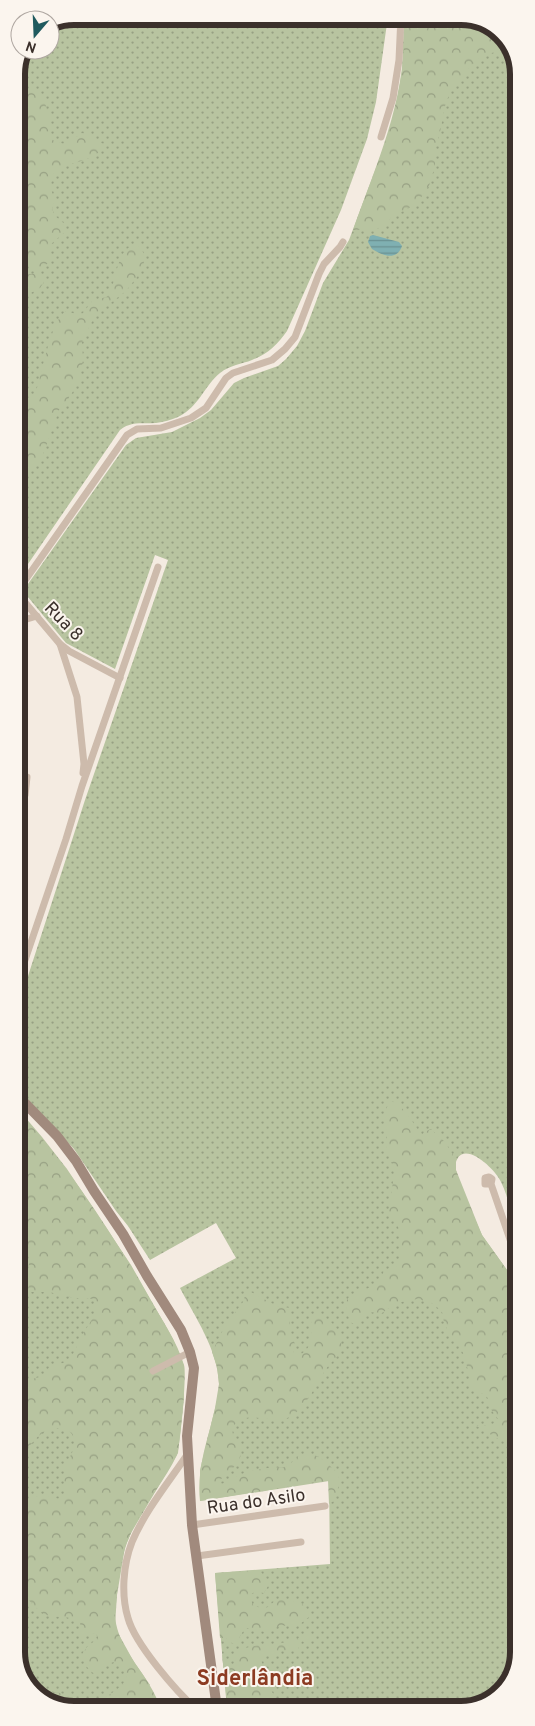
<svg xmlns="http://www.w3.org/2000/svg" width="535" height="1726" viewBox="0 0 535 1726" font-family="Overpass,sans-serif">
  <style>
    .grass { fill: url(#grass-dots) }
    .forest { fill: url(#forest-crowns) }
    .water { fill: url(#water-rules) }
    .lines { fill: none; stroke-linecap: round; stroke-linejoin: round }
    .street { stroke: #cdbbac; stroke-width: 7 }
    .secondary { stroke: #a18a7d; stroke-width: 10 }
    .labels { text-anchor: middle; stroke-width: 4; stroke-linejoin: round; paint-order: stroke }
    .street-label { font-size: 18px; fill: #3b302b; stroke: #fbf5ee }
    .district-label { font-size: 22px; font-weight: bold; fill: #8c3b22; stroke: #fbf5ee }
    .rim { fill: none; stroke: #3b302b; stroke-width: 6 }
  </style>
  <defs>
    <pattern id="grass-dots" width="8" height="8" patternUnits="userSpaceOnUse" patternTransform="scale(1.25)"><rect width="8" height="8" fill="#b8c4a0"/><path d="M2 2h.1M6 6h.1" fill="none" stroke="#97a083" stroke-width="1.8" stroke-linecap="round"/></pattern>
    <pattern id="forest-crowns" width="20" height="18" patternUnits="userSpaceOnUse" patternTransform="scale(1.25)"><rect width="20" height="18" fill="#b8c4a0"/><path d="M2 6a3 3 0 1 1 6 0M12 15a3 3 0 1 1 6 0" fill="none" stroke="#97a083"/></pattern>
    <pattern id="water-rules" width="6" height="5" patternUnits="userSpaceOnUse" patternTransform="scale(1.25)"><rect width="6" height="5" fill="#7fb0b2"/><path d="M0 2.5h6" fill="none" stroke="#699091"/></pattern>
  </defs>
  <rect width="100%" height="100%" fill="#f4ebe1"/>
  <g class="grass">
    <path d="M 74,16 L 388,16 L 376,102 L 367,139 L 341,210 L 287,331 C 278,344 268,354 252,360 C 242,364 230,365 220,373 C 204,386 199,407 178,417 C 171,420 164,422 156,423 C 142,424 131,421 120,430 L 17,580 L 16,70 L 25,50 L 50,50 L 50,26 Z"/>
    <path d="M 404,16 L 466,16 L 499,30 L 517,59 L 518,1241 C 512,1222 510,1200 501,1182 C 495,1168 459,1135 455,1167 L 462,1190 L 482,1235 L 507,1270 L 518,1283 L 519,1653 L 507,1688 L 476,1708 L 227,1709 L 215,1573 L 330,1564 L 329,1481 L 200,1501 C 197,1475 204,1450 211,1425 C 214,1412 219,1397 219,1384 C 218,1350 195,1317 180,1288 L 236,1258 L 216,1223 L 150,1260 L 128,1226 L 116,1211 L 74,1149 L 17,1088 L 17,1010 L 85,800 L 168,560 L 155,555 L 115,669 L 66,643 L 23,591 L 126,445 L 136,438 L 172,432 L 200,418 L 211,410 L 234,383 L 244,378 L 278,366 L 286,359 L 297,346 L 305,331 L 323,283 L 349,240 L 388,136 L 396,106 L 402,72 Z"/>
    <path d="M 18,1109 L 42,1137 L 67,1169 L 131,1265 L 173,1339 L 184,1366 L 184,1398 L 178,1453 L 131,1533 L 125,1547 L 117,1595 L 115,1625 L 118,1633 L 134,1662 L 150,1685 L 69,1710 L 36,1696 L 18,1667 Z"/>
  </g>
  <g class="forest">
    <path d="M 404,16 L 466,16 L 499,30 L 511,50 L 491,53 L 476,60 L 451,89 L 445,106 L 440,132 L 435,150 L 435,166 L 431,179 L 429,186 L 420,199 L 413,206 L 391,217 L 387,223 L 377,229 L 353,230 C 379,157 408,96 404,16 Z"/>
    <path d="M 21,59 L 25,90 L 37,91 C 45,100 55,122 48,133 C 50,141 58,143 66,144 L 82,133 C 90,135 94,141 104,144 C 98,163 68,160 54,173 L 50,187 L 55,200 L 52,209 L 55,216 L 66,225 L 66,231 L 50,245 L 49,249 L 51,262 L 39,268 L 44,282 L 40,288 L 25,296 C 22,306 29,318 17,323 L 17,276 L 37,273 L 35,268 L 24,263 L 17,255 L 19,243 L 17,240 L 16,70 Z"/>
    <path d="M 136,245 L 140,247 L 144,254 L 143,265 L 140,273 L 126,291 L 95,315 L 82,342 L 83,360 L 79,380 L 72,393 L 59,410 L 41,460 L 32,470 L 17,475 L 17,404 L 35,394 C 42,376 50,321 66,311 L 79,315 L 83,313 L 93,300 L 107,297 C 117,286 115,247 136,245 Z"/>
    <path d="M 391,1101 C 403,1104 415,1126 422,1136 L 424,1132 L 431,1129 L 445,1142 L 456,1160 L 456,1170 L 482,1235 L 507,1270 L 518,1283 L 519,1445 C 501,1444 490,1433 475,1425 L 491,1425 L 496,1422 L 498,1419 L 490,1408 L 489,1401 L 487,1397 L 471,1386 L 465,1357 L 460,1347 L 448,1331 L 444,1322 L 442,1312 L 438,1308 L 430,1302 L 417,1299 L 396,1303 L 382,1313 L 367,1312 L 356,1325 L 350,1322 C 349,1317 346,1311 346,1306 C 346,1285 378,1297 384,1270 L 397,1266 C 403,1259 402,1232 397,1225 C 394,1220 390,1217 389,1211 L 394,1174 L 393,1166 L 386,1149 L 387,1136 L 385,1122 L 387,1107 Z"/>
    <path d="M 18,1115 L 22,1115 C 72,1171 114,1236 151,1301 C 163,1321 177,1342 184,1365 C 187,1374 180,1446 177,1455 C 165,1481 143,1505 131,1533 C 119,1558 118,1587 115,1614 C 116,1642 136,1662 149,1684 C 154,1692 158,1701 161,1709 L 69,1710 L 36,1696 L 34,1693 L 37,1691 C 44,1692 53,1691 60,1693 C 69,1695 75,1704 84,1704 C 95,1704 124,1689 126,1678 C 127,1674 125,1670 123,1667 L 114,1662 C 105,1664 101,1673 93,1673 L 85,1665 L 82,1654 L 87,1647 L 98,1638 L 96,1634 L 78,1634 L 81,1628 L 80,1623 C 68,1614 59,1619 47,1615 C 37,1612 22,1593 19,1584 C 15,1576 18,1531 18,1519 C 23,1507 32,1492 48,1496 C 54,1497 57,1500 63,1498 C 68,1490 62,1478 65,1468 C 67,1460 73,1454 74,1446 C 77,1425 54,1425 41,1434 C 32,1441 26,1452 18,1460 L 18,1383 L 43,1376 L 51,1365 L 63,1363 L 71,1358 L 83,1334 L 94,1316 L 94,1299 L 74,1298 L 49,1292 L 29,1292 L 28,1277 L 29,1262 L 28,1244 L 25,1232 L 25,1224 L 23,1217 L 23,1202 L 20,1190 L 27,1170 L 24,1158 L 18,1149 Z"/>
    <path d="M 249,1291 L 277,1306 L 290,1308 L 290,1333 L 295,1344 L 293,1351 L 295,1354 L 300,1355 C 321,1341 304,1327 315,1314 C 325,1315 334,1324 339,1332 C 342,1338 342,1345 340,1351 C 337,1358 330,1363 326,1369 C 316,1384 304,1413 285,1419 C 271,1423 248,1411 236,1423 C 225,1435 243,1443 241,1454 C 238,1469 223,1473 218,1484 C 229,1484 233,1477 242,1474 C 249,1471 260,1469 268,1468 C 273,1467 279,1468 284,1467 C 291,1466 293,1459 299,1456 C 314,1447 328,1465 338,1473 C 341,1482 337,1491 335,1500 L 329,1504 L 328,1480 L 200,1501 L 200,1470 L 215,1408 L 219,1384 L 217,1367 L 212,1352 L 225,1326 L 243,1302 L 246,1293 Z"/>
    <path d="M 259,1570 L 266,1578 L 268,1586 L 264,1593 L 255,1592 L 249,1595 L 253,1605 C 268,1611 266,1608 277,1599 C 290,1601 309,1600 309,1617 L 296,1627 C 281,1623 278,1628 265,1632 C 246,1627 246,1623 237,1643 L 233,1644 L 226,1638 L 220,1638 L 215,1573 Z"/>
    <path d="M 519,1631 L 519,1651 C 511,1648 506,1639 511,1632 Z"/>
    <path d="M 305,1634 L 309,1635 L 310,1641 L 306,1643 L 302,1641 L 298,1649 L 281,1651 L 272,1655 L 265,1655 L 260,1658 L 262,1663 L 267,1670 L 268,1686 L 274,1695 L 272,1709 L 231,1709 L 227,1704 L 222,1654 L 228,1663 L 233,1665 C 235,1662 234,1657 237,1654 C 248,1639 287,1650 305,1634 Z"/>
  </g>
  <path class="water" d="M 373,235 L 399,242 L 402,246 C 397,261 383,256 372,249 L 368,242 L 370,236 Z"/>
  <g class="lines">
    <g class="street">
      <path d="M 381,137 L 393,98 L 399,60 L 401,16"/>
      <path d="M 17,585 L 26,579 L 127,435 L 137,429 L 161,428 L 191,418 L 206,408 L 226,378 L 233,373 L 272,360 L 285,349 L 295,337 L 319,274 L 324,264 L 340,247 L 343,242"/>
      <path d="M 17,593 L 60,644 L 69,651 L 120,678"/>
      <path d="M 17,622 L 37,616"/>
      <path d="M 60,644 L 77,697 L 84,764 L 83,773"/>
      <path d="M 17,819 L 25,795 L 27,777"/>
      <path d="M 17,989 L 24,963 L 66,839 L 82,786 L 158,567"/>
      <path d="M 491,1184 L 485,1184 L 485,1178 L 489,1177 L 492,1179 L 491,1184 L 513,1248 L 518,1256"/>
      <path d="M 153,1371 L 190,1352"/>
      <path d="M 187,1455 C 168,1483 145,1511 132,1542 C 123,1565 121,1595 128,1618 C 135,1644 176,1691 196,1709"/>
      <path d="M 192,1525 L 325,1506"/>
      <path d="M 197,1556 L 301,1542"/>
    </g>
    <path class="secondary" d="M 17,1095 L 57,1136 L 76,1161 L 94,1191 L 123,1234 L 147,1276 L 181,1330 L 190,1352 L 194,1368 L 187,1436 L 192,1525 L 217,1709"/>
  </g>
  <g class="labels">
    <g class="street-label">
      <text transform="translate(64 621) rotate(46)" y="6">Rua 8</text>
      <text transform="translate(256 1501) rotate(-8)" y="6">Rua do Asilo</text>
    </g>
    <g class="district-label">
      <text x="255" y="1685">Siderlândia</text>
    </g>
  </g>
  <path d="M0 0H535V1726H0ZM74 25H461A49 49 0 0 1 510 74V1652A49 49 0 0 1 461 1701H74A49 49 0 0 1 25 1652V74A49 49 0 0 1 74 25Z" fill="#fbf5ee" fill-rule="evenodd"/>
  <path class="rim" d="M74 25H461A49 49 0 0 1 510 74V1652A49 49 0 0 1 461 1701H74A49 49 0 0 1 25 1652V74A49 49 0 0 1 74 25Z"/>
  <g transform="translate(35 35) rotate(199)"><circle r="24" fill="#fbf5ee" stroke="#aea6a0"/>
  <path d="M0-4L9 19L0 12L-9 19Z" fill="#1f5a5e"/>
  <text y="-8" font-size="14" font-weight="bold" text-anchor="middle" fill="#3b302b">N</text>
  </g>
</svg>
